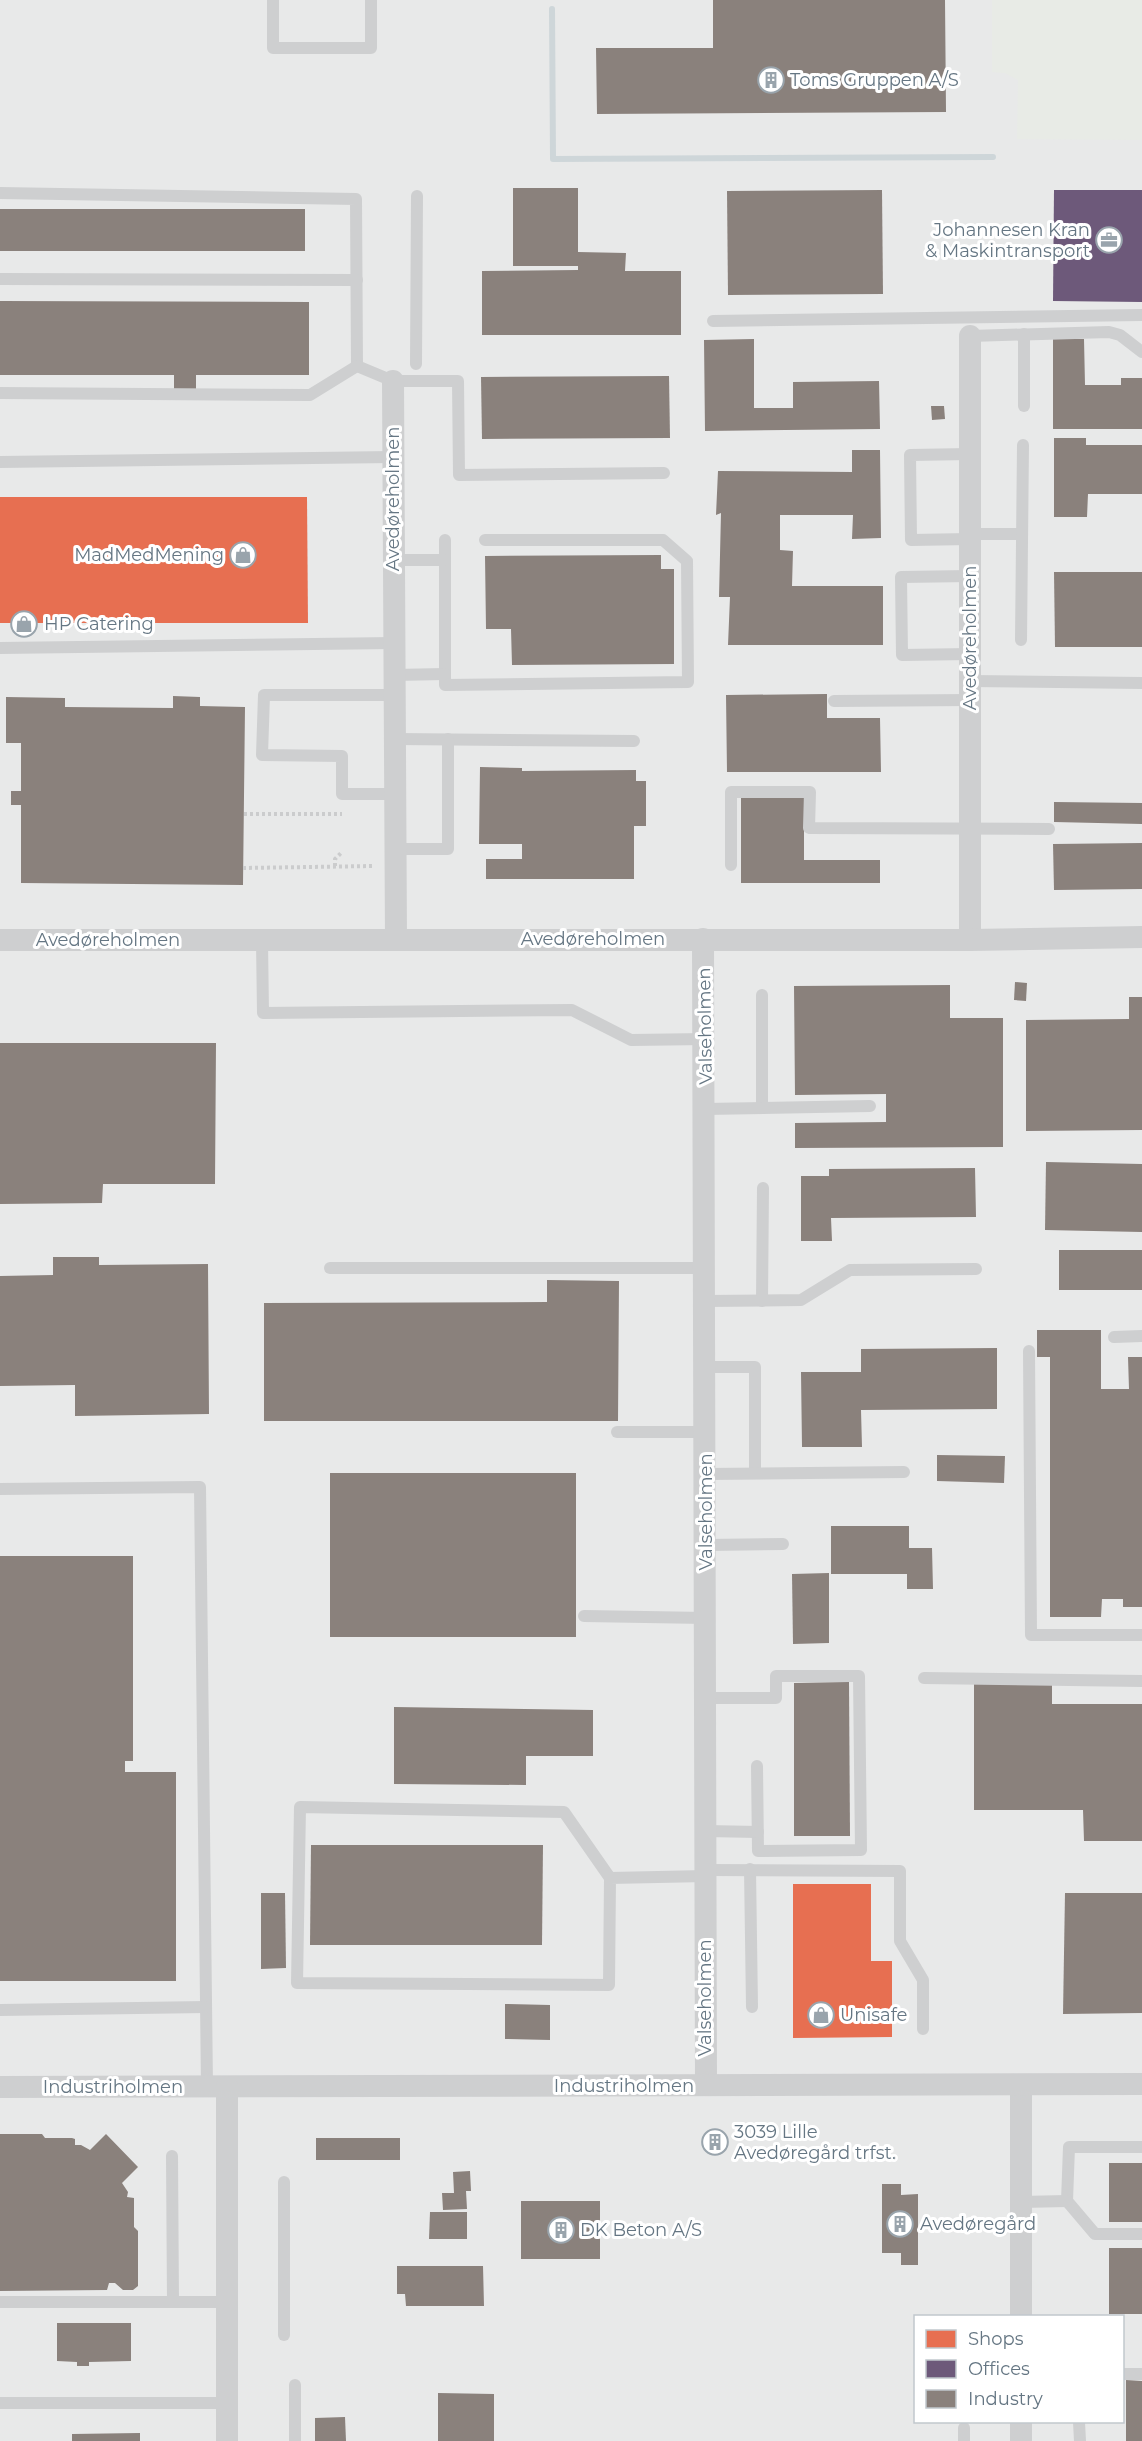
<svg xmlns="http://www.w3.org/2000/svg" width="1142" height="2441" viewBox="0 0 1142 2441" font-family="Montserrat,sans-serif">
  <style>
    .built { fill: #e8e9e9; fill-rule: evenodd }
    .green { fill: #e8ebe6 }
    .shops { fill: #e76f51 }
    .offices { fill: #6d597a }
    .industry { fill: #8a817c }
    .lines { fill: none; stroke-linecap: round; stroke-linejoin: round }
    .stream { stroke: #ced6d9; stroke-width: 6 }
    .path { stroke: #cbcccd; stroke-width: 4; stroke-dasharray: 3 3; stroke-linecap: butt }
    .service { stroke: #cecfd0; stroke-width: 12 }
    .minor { stroke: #cecfd0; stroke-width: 22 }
    .labels { text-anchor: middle; stroke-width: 6; stroke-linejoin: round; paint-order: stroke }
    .poi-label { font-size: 18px; fill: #657683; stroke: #fff; text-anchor: start }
    .street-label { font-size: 18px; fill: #657683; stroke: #fff }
  </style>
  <rect width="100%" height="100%" fill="#f9f9f9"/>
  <path class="built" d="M 0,0 L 1142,0 L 1142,2441 L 0,2441 ZM 916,2316 L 1122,2316 L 1122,2422 L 916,2422 Z"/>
  <path class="green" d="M 992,0 L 1142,0 L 1142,140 L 1017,139 L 1018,80 L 1005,73 L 992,72 Z"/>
  <g class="shops">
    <path d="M 0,497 L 307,497 L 308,623 L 0,623 Z"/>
    <path d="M 793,1884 L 871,1884 L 871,1961 L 892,1961 L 892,2037 L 793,2038 Z"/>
  </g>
  <path class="offices" d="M 1054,190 L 1142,190 L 1142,302 L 1053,301 Z"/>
  <g class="industry">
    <path d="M 713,0 L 945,0 L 946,112 L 597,114 L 596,48 L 713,48 Z"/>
    <path d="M 513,188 L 578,188 L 578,252 L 626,253 L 625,271 L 681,271 L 681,335 L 482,335 L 482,271 L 578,270 L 578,266 L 513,266 Z"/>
    <path d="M 882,190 L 883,294 L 728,295 L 727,191 Z"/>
    <rect x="0" y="209" width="305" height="42"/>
    <path d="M 0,301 L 309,302 L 309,375 L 196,375 L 196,392 L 174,392 L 174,375 L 0,375 Z"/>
    <path d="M 754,339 L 754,408 L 793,408 L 793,382 L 879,381 L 880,429 L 705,431 L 704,340 Z"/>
    <path d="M 1053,339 L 1084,339 L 1085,385 L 1121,385 L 1121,378 L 1142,378 L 1142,429 L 1053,429 Z"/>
    <path d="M 669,376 L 670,438 L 482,439 L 481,377 Z"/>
    <path d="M 931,406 L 944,406 L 945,419 L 932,420 Z"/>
    <path d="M 1054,438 L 1086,438 L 1086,445 L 1142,445 L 1142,494 L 1088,494 L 1087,517 L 1054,517 Z"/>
    <path d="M 852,450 L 880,450 L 881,538 L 852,539 L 853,515 L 780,515 L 780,550 L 793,551 L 792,586 L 883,586 L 883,645 L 728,645 L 730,597 L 719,597 L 721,513 L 716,515 L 718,471 L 852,472 Z"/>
    <path d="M 661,555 L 661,569 L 674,569 L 674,664 L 512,665 L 511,629 L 486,629 L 485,556 Z"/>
    <path d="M 1054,572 L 1142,572 L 1142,647 L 1055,647 Z"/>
    <path d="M 827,694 L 827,718 L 880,718 L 881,772 L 727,772 L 726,695 Z"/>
    <path d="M 173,696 L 200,697 L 200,706 L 245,707 L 243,885 L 21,883 L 21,805 L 11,805 L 11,791 L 21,791 L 21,743 L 6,743 L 6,697 L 65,698 L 65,707 L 173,708 Z"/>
    <path d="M 480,767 L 522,768 L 522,771 L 636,770 L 636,781 L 646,781 L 646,826 L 634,826 L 634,879 L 486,879 L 486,859 L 522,859 L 522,844 L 479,844 Z"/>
    <path d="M 741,797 L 804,797 L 804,860 L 880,860 L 880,883 L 741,883 Z"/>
    <path d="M 1054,802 L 1142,803 L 1142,824 L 1054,822 Z"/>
    <path d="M 1142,843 L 1142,889 L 1054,890 L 1053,844 Z"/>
    <path d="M 1015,982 L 1027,983 L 1026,1001 L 1014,1000 Z"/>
    <path d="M 950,985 L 950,1018 L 1003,1018 L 1003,1147 L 795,1148 L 795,1123 L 886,1122 L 886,1094 L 795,1095 L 794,986 Z"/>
    <path d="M 1129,997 L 1142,997 L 1142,1130 L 1026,1131 L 1026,1020 L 1129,1019 Z"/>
    <path d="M 0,1043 L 216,1043 L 215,1184 L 103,1184 L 102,1203 L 0,1204 Z"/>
    <path d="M 1046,1162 L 1142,1164 L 1142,1232 L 1045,1230 Z"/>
    <path d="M 975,1168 L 976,1217 L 831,1218 L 832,1241 L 801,1241 L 801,1176 L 829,1176 L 829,1169 Z"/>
    <rect x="1059" y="1250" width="83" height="40"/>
    <path d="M 53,1257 L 99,1257 L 99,1265 L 208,1264 L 209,1414 L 75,1416 L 75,1385 L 0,1386 L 0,1276 L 53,1275 Z"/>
    <path d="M 547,1280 L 619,1281 L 618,1421 L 264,1421 L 264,1303 L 547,1302 Z"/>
    <path d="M 1037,1330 L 1101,1330 L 1101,1389 L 1129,1389 L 1128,1357 L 1142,1357 L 1142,1607 L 1123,1607 L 1123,1599 L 1102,1599 L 1101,1617 L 1050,1617 L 1050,1357 L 1037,1357 Z"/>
    <path d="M 997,1348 L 997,1409 L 861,1410 L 862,1447 L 802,1447 L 801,1372 L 861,1372 L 861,1349 Z"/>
    <path d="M 937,1455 L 1005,1456 L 1004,1483 L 937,1481 Z"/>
    <rect x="330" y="1473" width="246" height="164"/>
    <path d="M 831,1526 L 909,1526 L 909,1548 L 932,1548 L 933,1589 L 907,1589 L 907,1574 L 831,1574 Z"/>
    <path d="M 0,1556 L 133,1556 L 133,1761 L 125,1761 L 125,1772 L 176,1772 L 176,1981 L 0,1981 Z"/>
    <path d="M 829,1573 L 829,1643 L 793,1644 L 792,1574 Z"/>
    <path d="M 849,1682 L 850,1836 L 794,1836 L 794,1683 Z"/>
    <path d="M 974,1684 L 1052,1684 L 1052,1704 L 1142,1704 L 1142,1841 L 1084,1841 L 1083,1810 L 974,1810 Z"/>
    <path d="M 394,1707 L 593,1710 L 593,1756 L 526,1756 L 526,1785 L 394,1784 Z"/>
    <path d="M 311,1845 L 543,1845 L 542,1945 L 310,1945 Z"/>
    <path d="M 261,1893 L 285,1893 L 286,1968 L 261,1969 Z"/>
    <path d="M 1065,1893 L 1142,1893 L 1142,2013 L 1063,2014 Z"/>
    <path d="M 505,2004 L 550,2005 L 550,2040 L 505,2039 Z"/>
    <rect x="709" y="2133" width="11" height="18"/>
    <path d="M 0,2134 L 42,2134 L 45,2138 L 72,2138 L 75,2139 L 75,2145 L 81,2145 L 90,2150 L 106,2134 L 138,2167 L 122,2183 L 128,2192 L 127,2197 L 134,2198 L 134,2227 L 138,2231 L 138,2286 L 133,2290 L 123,2290 L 115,2283 L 109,2283 L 107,2290 L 0,2291 Z"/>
    <rect x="316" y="2138" width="84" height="22"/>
    <rect x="1109" y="2163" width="33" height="59"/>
    <path d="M 470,2171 L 471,2191 L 466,2191 L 467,2209 L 443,2210 L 442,2193 L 454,2193 L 453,2172 Z"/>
    <path d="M 882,2184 L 901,2184 L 901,2195 L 918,2194 L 918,2265 L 901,2265 L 901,2253 L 882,2253 Z"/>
    <rect x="521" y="2201" width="79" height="58"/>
    <path d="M 430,2212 L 467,2212 L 467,2239 L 429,2239 Z"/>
    <rect x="1109" y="2248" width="33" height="66"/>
    <path d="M 397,2266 L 483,2266 L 484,2306 L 406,2306 L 405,2294 L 397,2294 Z"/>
    <path d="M 57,2323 L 131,2323 L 131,2361 L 89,2362 L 89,2366 L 77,2366 L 77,2362 L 57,2361 Z"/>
    <path d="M 1126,2380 L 1142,2381 L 1142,2441 L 1126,2441 Z"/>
    <path d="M 438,2393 L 494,2394 L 494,2441 L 438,2441 Z"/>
    <path d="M 345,2417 L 346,2441 L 315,2441 L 315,2418 Z"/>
    <path d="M 140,2433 L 140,2441 L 72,2441 L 72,2434 Z"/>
  </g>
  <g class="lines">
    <path class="stream" d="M 552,9 L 553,159 L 993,157"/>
    <g class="path">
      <path d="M 244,814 L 342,814"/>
      <path d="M 335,866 L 335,859 L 342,852"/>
      <path d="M 243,868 L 374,866"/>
    </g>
    <g class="service">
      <path d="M 273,0 L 273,48 L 371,48 L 371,0"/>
      <path d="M 0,193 L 356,199 L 357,366"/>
      <path d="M 0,279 L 357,280"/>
      <path d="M 713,321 L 1142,315"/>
      <path d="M 970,332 L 970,336 L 1109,332 L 1120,335 L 1142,352"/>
      <path d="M 1024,334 L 1024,406"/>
      <path d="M 416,364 L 417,196"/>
      <path d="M 357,366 L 393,381 L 458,381 L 459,475 L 664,473"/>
      <path d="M 0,393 L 310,395 L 357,366"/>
      <path d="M 970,454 L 910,455 L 911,540 L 970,539"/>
      <path d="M 0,462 L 393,457"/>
      <path d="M 970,534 L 1022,534"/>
      <path d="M 445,540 L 445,685 L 688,682 L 687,561 L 663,540 L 485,540"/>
      <path d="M 394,560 L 445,560"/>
      <path d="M 970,576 L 901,577 L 902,655 L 970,654"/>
      <path d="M 1021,640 L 1023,445"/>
      <path d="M 0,648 L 394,643"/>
      <path d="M 394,675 L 445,674"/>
      <path d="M 970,681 L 1142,683"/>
      <path d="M 395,695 L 264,695 L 262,755 L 342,756 L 342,794 L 395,794"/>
      <path d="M 834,701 L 970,700"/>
      <path d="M 395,739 L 634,741"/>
      <path d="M 395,849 L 448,849 L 448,739"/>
      <path d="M 731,865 L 731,792 L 810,792 L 809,828 L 1049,829"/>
      <path d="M 262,941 L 263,1013 L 572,1010 L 631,1040 L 706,1039"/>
      <path d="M 762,1108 L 762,995"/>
      <path d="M 705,1109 L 870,1106"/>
      <path d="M 330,1268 L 705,1268"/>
      <path d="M 705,1301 L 801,1300 L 850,1270 L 976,1269"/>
      <path d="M 762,1301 L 763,1188"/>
      <path d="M 1114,1337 L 1142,1336"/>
      <path d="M 1029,1351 L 1031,1635 L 1142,1635"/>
      <path d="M 706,1367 L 755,1367 L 755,1473"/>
      <path d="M 617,1432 L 706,1432"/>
      <path d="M 705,1474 L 904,1472"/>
      <path d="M 0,1489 L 200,1487 L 207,2087"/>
      <path d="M 706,1545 L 783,1544"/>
      <path d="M 584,1616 L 706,1618"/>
      <path d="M 924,1678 L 1142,1681"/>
      <path d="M 705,1698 L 776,1698 L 776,1676 L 859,1676 L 861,1850 L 758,1851 L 757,1766"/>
      <path d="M 706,1831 L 758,1832"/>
      <path d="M 750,1869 L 752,2007"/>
      <path d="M 705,1870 L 900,1871 L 900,1941 L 923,1980 L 923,2029"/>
      <path d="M 610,1878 L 564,1812 L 300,1807 L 297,1983 L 609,1985 L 610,1878 L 706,1876"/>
      <path d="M 0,2010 L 206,2007"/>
      <path d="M 1142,2147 L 1069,2147 L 1067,2201 L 1095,2234 L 1142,2234"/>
      <path d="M 172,2156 L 173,2302"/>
      <path d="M 1021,2202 L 1067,2201"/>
      <path d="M 0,2302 L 227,2302"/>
      <path d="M 284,2335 L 284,2182"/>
      <path d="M 1122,2374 L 1142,2374"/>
      <path d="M 295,2385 L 295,2441"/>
      <path d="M 0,2403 L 227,2403"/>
      <path d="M 1079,2422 L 1080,2441"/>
      <path d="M 964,2428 L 964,2441"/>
    </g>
    <g class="minor">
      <path d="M 970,336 L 970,940"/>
      <path d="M 393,381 L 396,940"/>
      <path d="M 703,939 L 706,2085"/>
      <path d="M 0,940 L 970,940 L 1142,937"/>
      <path d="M 1021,2085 L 1021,2316"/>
      <path d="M 0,2087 L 1142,2084"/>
      <path d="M 227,2087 L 227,2441"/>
      <path d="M 1021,2441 L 1021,2422"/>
    </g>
  </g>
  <defs>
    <g id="building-ring" transform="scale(1.35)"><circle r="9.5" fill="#fff" stroke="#99a4ac" stroke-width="1.5"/><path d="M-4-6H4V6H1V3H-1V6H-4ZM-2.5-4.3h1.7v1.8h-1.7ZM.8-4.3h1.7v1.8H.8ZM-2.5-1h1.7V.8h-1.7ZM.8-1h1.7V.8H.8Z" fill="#99a4ac"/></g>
    <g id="office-ring" transform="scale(1.35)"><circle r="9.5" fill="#fff" stroke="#99a4ac" stroke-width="1.5"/><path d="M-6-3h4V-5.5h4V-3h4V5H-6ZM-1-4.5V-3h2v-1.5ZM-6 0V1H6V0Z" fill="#99a4ac"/></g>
    <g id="shop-ring" transform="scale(1.35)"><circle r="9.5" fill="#fff" stroke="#99a4ac" stroke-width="1.5"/><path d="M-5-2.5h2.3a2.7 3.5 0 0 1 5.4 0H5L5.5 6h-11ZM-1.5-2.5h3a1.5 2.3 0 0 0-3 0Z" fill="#99a4ac"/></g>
  </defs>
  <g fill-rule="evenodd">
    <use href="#building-ring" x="771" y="80"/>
    <use href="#office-ring" x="1109" y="240"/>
    <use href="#shop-ring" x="243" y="555"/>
    <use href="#shop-ring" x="24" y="624"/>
    <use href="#shop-ring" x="821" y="2015"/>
    <use href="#building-ring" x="715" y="2142"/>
    <use href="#building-ring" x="900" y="2224"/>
    <use href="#building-ring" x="561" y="2230"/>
  </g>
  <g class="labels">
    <g class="poi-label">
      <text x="790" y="86">Toms Gruppen A/S</text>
      <text x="1090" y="236" text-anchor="end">Johannesen Kran<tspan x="1090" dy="21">&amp; Maskintransport</tspan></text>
      <text x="224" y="561" text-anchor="end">MadMedMening</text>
      <text x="44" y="630">HP Catering</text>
      <text x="840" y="2021">Unisafe</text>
      <text x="734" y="2138">3039 Lille<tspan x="734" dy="21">Avedøregård trfst.</tspan></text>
      <text x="920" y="2230">Avedøregård</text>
      <text x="580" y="2236">DK Beton A/S</text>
    </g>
    <g class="street-label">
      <text transform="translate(393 499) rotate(-90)" y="6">Avedøreholmen</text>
      <text transform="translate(970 638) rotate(-90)" y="6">Avedøreholmen</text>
      <text x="593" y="945">Avedøreholmen</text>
      <text x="108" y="946">Avedøreholmen</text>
      <text transform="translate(705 1026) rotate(-91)" y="6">Valseholmen</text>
      <text transform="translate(706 1512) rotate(-90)" y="6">Valseholmen</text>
      <text transform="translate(705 1998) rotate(-90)" y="6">Valseholmen</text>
      <text x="624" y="2092">Industriholmen</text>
      <text x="113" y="2093">Industriholmen</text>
    </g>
  </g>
  <rect x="914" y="2315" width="210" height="108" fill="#ffffff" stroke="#c1c8cd" stroke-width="1.5"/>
  <rect x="926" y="2330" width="30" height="18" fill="#e76f51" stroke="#c1c8cd" stroke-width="1.5"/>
  <text x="968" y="2345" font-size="18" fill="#657683">Shops</text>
  <rect x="926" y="2360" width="30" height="18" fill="#6d597a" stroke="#c1c8cd" stroke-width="1.5"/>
  <text x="968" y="2375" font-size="18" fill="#657683">Offices</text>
  <rect x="926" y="2390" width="30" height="18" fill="#8a817c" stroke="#c1c8cd" stroke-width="1.5"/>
  <text x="968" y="2405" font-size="18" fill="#657683">Industry</text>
</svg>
